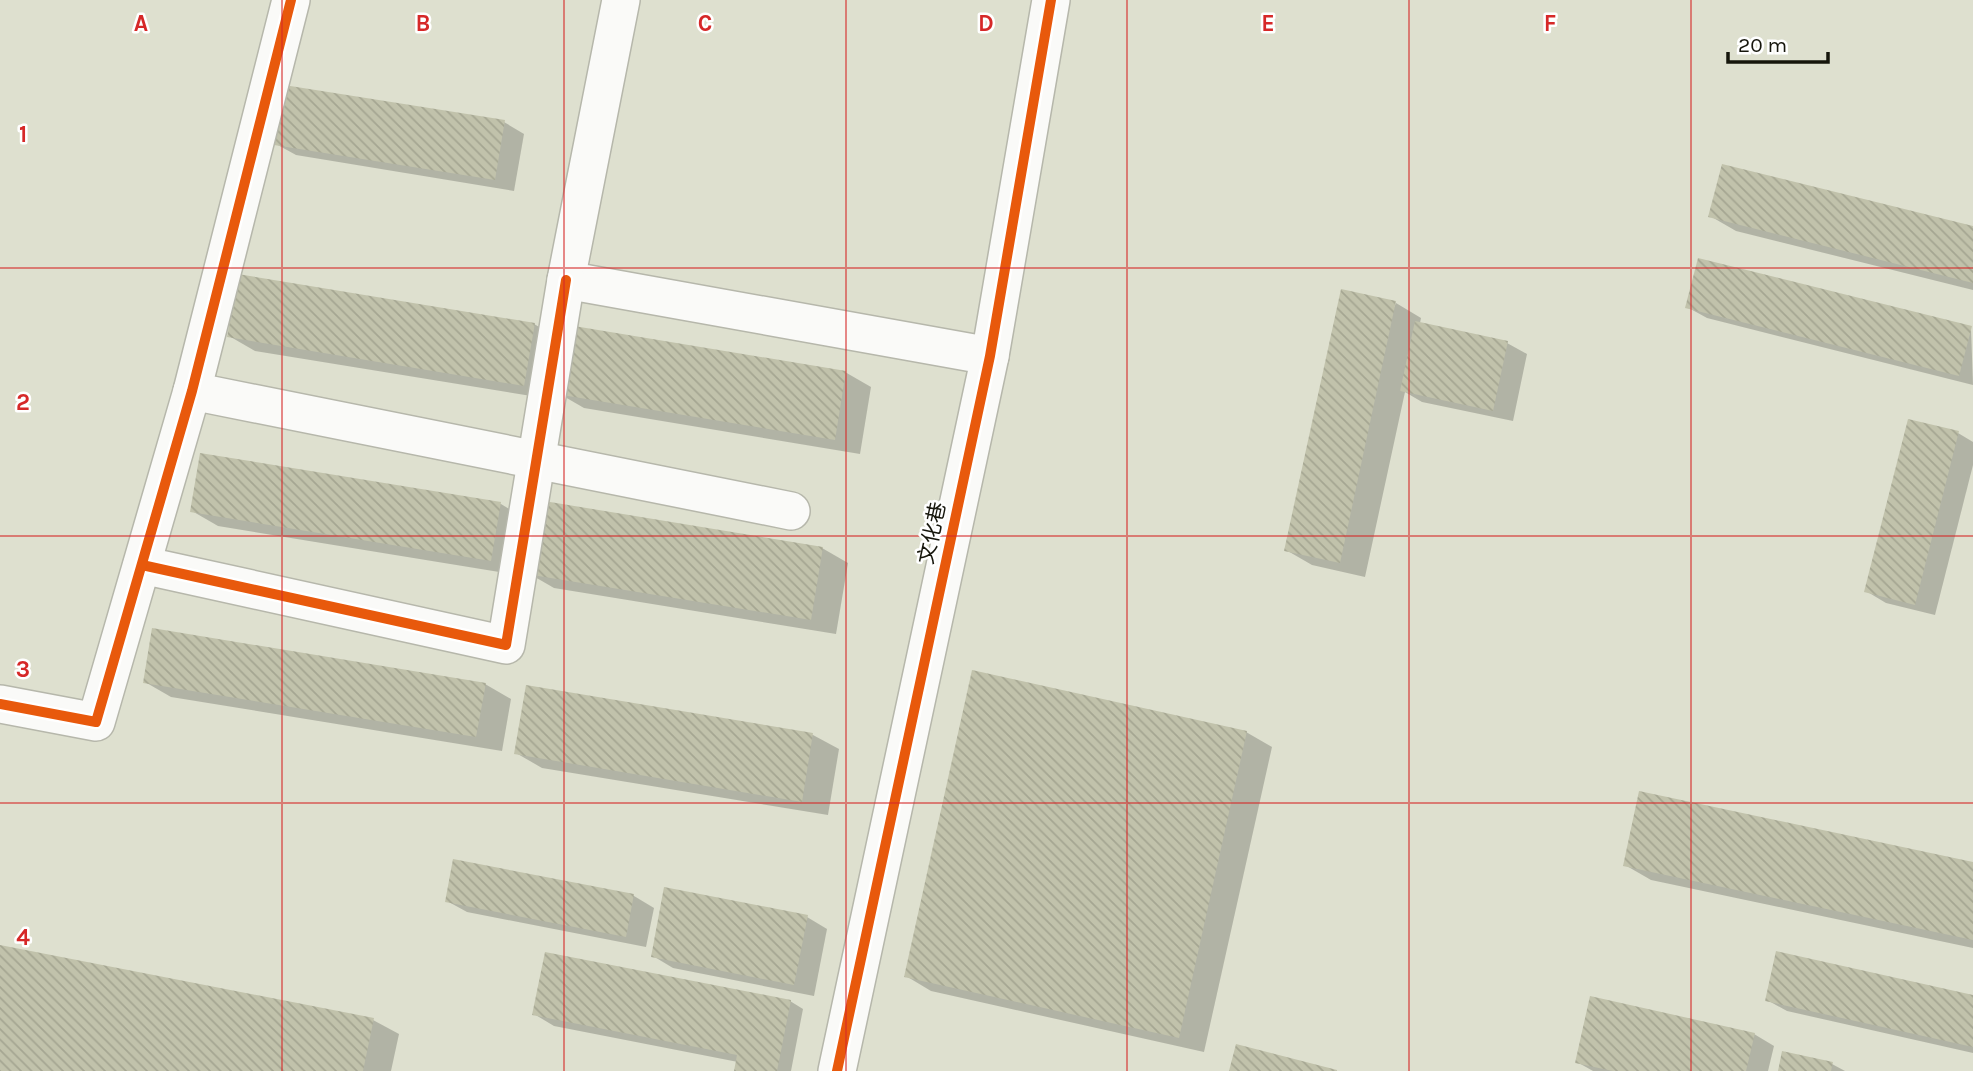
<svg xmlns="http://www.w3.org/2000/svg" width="1973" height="1071" viewBox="0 0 1973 1071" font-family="Karla,'Noto Sans SC',sans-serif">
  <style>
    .shadow { fill: #0003 }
    .building { fill: url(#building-back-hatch) }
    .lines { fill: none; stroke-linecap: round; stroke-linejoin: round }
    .street-casing { stroke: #b6b7ab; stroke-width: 40 }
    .street { stroke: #fafaf8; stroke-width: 37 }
    .cycleway-casing { stroke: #fff; stroke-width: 15 }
    .cycleway { stroke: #e8590c; stroke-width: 10 }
    .grid { fill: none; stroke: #d62828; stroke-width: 2; stroke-opacity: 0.55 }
    .labels { text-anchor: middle; stroke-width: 5; stroke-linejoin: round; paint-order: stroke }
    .street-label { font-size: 21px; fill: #16160c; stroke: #fff }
    .grid-label { font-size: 23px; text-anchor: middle; font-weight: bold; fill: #d62828; stroke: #fff; stroke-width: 5; stroke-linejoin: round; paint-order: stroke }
  </style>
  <defs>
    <pattern id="building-back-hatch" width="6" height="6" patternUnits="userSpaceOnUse" patternTransform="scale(1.75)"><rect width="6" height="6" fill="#c1c2ab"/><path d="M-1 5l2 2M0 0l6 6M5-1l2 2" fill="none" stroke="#a5a692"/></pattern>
  </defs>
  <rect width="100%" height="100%" fill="#dee0cf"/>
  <g class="shadow">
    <path d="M 504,122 L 524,134 L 514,191 L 296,155 L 276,144 Z"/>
    <path d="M 1710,216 L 1973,228 L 1973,290 L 1736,231 Z"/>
    <path d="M 1396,303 L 1421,318 L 1420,323 L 1507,343 L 1527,354 L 1513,421 L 1422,402 L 1405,392 L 1365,577 L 1312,565 L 1286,550 Z"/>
    <path d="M 1687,307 L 1971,328 L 1973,385 L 1707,318 Z"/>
    <path d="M 534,324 L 560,339 L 550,399 L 255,351 L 229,336 Z"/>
    <path d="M 845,372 L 871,387 L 860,454 L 584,408 L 558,393 Z"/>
    <path d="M 1958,433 L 1973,442 L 1973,465 L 1935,615 L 1886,603 L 1866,591 Z"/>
    <path d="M 201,455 L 501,504 L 526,519 L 517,575 L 218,526 L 192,511 Z"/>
    <path d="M 822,548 L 848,563 L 836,634 L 554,588 L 528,573 Z"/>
    <path d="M 145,682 L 485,684 L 511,699 L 502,751 L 171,697 Z"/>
    <path d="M 527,688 L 813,735 L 839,749 L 828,815 L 542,768 L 516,753 Z"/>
    <path d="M 1246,732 L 1272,747 L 1204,1052 L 931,991 L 906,976 Z"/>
    <path d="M 454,861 L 634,896 L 654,908 L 646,947 L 467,912 L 447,901 Z"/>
    <path d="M 1973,864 L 1973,948 L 1651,880 L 1625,865 Z"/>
    <path d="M 807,917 L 827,929 L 814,996 L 673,968 L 653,956 Z"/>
    <path d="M 0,947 L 373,1020 L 399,1034 L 391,1071 L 0,1071 Z"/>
    <path d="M 1973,997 L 1973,1053 L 1787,1011 L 1767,1000 Z"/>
    <path d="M 790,1001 L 803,1009 L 791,1071 L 736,1071 L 738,1062 L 554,1026 L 534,1014 Z"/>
    <path d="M 1754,1034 L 1774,1046 L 1768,1071 L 1593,1071 L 1577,1062 Z"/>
    <path d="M 1832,1064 L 1845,1071 L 1779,1071 Z"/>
  </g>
  <g class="building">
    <path d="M 284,85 L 505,120 L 495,180 L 274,145 Z"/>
    <path d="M 1722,164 L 1973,226 L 1973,283 L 1708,217 Z"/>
    <path d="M 1698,258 L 1972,326 L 1959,376 L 1685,308 Z"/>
    <path d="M 238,274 L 535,323 L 524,386 L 227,337 Z"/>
    <path d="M 1341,289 L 1396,301 L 1340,563 L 1284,551 Z"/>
    <path d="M 1415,321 L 1508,341 L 1493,411 L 1400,391 Z"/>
    <path d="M 568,325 L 846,371 L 835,440 L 556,394 Z"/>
    <path d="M 1908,419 L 1959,431 L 1915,605 L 1864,592 Z"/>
    <path d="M 200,453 L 501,502 L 491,561 L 190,512 Z"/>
    <path d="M 538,500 L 823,547 L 811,620 L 526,574 Z"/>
    <path d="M 152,628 L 486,683 L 476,737 L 143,683 Z"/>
    <path d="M 972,670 L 1247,731 L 1179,1038 L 904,977 Z"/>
    <path d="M 526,685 L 813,733 L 802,802 L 514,754 Z"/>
    <path d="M 1639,791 L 1973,862 L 1973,940 L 1623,866 Z"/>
    <path d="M 453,859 L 634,894 L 626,937 L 445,902 Z"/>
    <path d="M 664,887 L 808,915 L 794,985 L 651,957 Z"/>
    <path d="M 0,945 L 374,1018 L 363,1071 L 0,1071 Z"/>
    <path d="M 1776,951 L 1973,995 L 1973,1047 L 1765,1001 Z"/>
    <path d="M 545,952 L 791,1000 L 777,1071 L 734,1071 L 737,1055 L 532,1015 Z"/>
    <path d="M 1590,996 L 1755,1033 L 1746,1071 L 1613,1071 L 1575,1063 Z"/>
    <path d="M 1236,1044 L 1337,1070 L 1337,1071 L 1229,1071 Z"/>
    <path d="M 1782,1051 L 1833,1062 L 1831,1071 L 1778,1071 Z"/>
  </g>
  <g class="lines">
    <g class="street-casing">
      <g id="street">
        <path d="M 621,0 L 566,280 L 990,356"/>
        <path d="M 192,391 L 791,511"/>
        <path d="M 142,565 L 506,645 L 566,280"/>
        <path d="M 0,704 L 96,722 L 192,391 L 291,0"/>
        <path d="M 837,1071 L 990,356 L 1051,0"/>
      </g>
    </g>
    <use href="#street" class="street"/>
    <g class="cycleway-casing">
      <g id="cycleway">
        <path d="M 142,565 L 506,645 L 566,280"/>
        <path d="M 0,704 L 96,722 L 192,391 L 291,0"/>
        <path d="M 837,1071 L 990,356 L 1051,0"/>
      </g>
    </g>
    <use href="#cycleway" class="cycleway"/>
  </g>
  <path class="grid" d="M 282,0 L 282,1071M 564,0 L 564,1071M 846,0 L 846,1071M 1127,0 L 1127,1071M 1409,0 L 1409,1071M 1691,0 L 1691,1071M 0,268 L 1973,268M 0,536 L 1973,536M 0,803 L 1973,803"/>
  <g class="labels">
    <g class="street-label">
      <text transform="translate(932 533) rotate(-78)" y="7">文化巷</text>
    </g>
  </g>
  <g class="grid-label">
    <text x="141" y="31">A</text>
    <text x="423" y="31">B</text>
    <text x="705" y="31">C</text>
    <text x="986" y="31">D</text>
    <text x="1268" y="31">E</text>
    <text x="1550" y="31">F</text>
    <text x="23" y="142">1</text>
    <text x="23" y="410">2</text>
    <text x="23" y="677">3</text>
    <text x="23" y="945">4</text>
  </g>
  <path d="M1728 52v10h100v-10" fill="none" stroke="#16160c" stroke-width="3.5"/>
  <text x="1738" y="52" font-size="21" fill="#16160c" stroke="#ffffff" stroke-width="5" paint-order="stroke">20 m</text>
</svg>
